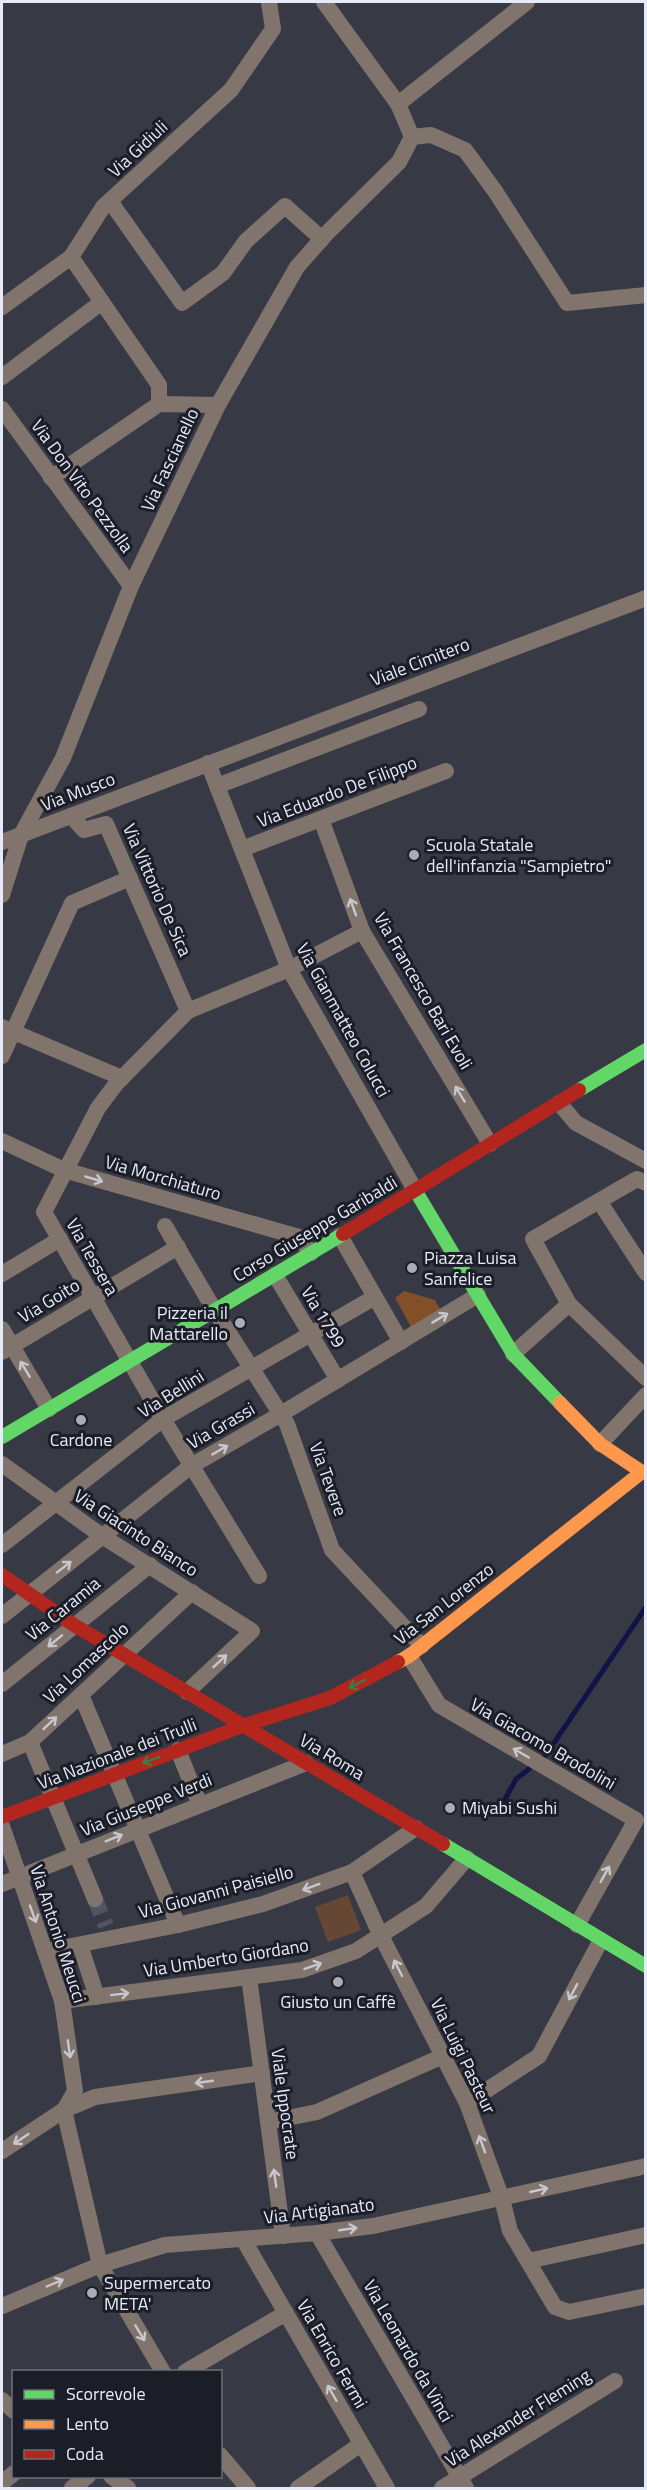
<svg xmlns="http://www.w3.org/2000/svg" width="647" height="2490" viewBox="0 0 647 2490" font-family="'Titillium Web',sans-serif">
  <style>
    .green { fill: #664733 }
    .forest { fill: #824f29 }
    .lines { fill: none; stroke-linecap: round; stroke-linejoin: round }
    .stream { stroke: #141246; stroke-width: 5 }
    .street-tunnel { stroke: #51545f; stroke-width: 16; stroke-dasharray: 16 8; stroke-linecap: butt }
    .street { stroke: #80746c; stroke-width: 16 }
    .fast { stroke: #63d668; stroke-width: 14 }
    .slow { stroke: #ff974d; stroke-width: 14 }
    .jam { stroke: #b3261e; stroke-width: 14 }
    .oneway { stroke: #c8c7ce }
    .oneway2 { stroke: #3f7a48 }
    .poi-dot { fill: #a9acb9; stroke: #1b1d27; stroke-width: 2 }
    .labels { text-anchor: middle; stroke-width: 6; stroke-linejoin: round; paint-order: stroke }
    .street-label { font-size: 18px; fill: #e7eaf8; stroke: #1b1d27 }
    .poi-label { font-size: 18px; fill: #e7eaf8; stroke: #1b1d27; text-anchor: start }
  </style>
  <rect width="100%" height="100%" fill="#373944"/>
  <path class="green" d="M 348,1895 L 361,1930 L 328,1942 L 315,1907 Z"/>
  <path class="forest" d="M 404,1291 L 435,1300 L 441,1311 L 411,1327 L 395,1298 Z"/>
  <g class="lines">
    <g class="stream">
      <path d="M 545,1756 L 646,1607"/>
      <path d="M 497,1814 L 516,1779 L 529,1769"/>
    </g>
    <path class="street-tunnel" d="M 95,1899 L 106,1926"/>
    <g class="street">
      <path d="M 324,2 L 398,104 L 412,137"/>
      <path d="M 398,104 L 527,2"/>
      <path d="M 412,137 L 431,135 L 465,150 L 495,191 L 567,303 L 646,295"/>
      <path d="M 110,201 L 182,303 L 223,273 L 246,241 L 285,206 L 322,239"/>
      <path d="M 71,257 L 159,385 L 159,404"/>
      <path d="M 2,307 L 71,257 L 103,207 L 231,90 L 273,29 L 269,2"/>
      <path d="M 2,377 L 102,302"/>
      <path d="M 2,409 L 131,586"/>
      <path d="M 51,478 L 159,404 L 218,405"/>
      <path d="M 208,763 L 289,969 L 415,1190"/>
      <path d="M 217,786 L 419,709"/>
      <path d="M 71,816 L 84,830 L 106,824 L 188,1011"/>
      <path d="M 321,819 L 362,931 L 490,1144"/>
      <path d="M 2,842 L 646,598"/>
      <path d="M 242,849 L 446,771"/>
      <path d="M 2,895 L 21,835 L 63,758 L 131,586 L 218,405 L 297,267 L 327,233 L 399,162 L 412,137"/>
      <path d="M 2,1027 L 122,1078"/>
      <path d="M 2,1056 L 72,903 L 130,878"/>
      <path d="M 559,1103 L 576,1123 L 646,1161"/>
      <path d="M 2,1141 L 64,1170 L 299,1237 L 311,1253"/>
      <path d="M 646,1183 L 637,1179 L 533,1239 L 569,1304 L 646,1378"/>
      <path d="M 599,1201 L 646,1273"/>
      <path d="M 165,1226 L 215,1311 L 287,1424 L 332,1550 L 422,1646"/>
      <path d="M 340,1236 L 401,1342"/>
      <path d="M 2,1274 L 60,1239"/>
      <path d="M 275,1275 L 338,1380"/>
      <path d="M 2,1329 L 49,1409"/>
      <path d="M 2,1352 L 178,1247"/>
      <path d="M 513,1354 L 569,1304"/>
      <path d="M 600,1444 L 646,1395"/>
      <path d="M 2,1464 L 102,1536 L 252,1631 L 187,1692"/>
      <path d="M 2,1545 L 163,1419 L 375,1297"/>
      <path d="M 259,1576 L 163,1419 L 44,1212 L 98,1108 L 116,1084 L 188,1011 L 289,969 L 362,931"/>
      <path d="M 2,1616 L 191,1466 L 281,1414 L 478,1295"/>
      <path d="M 409,1656 L 439,1705 L 636,1820 L 577,1925"/>
      <path d="M 2,1684 L 150,1565"/>
      <path d="M 81,1695 L 178,1925"/>
      <path d="M 30,1742 L 95,1899"/>
      <path d="M 178,1750 L 200,1805"/>
      <path d="M 2,1754 L 30,1742 L 192,1592"/>
      <path d="M 2,1826 L 62,2001 L 75,2091 L 64,2110 L 100,2265 L 163,2372"/>
      <path d="M 352,1872 L 380,1934 L 467,2103 L 502,2199 L 510,2231 L 555,2307 L 569,2312 L 646,2296"/>
      <path d="M 2,1884 L 306,1763"/>
      <path d="M 80,1945 L 97,1997"/>
      <path d="M 46,1951 L 178,1925 L 263,1904 L 352,1872 L 416,1828"/>
      <path d="M 249,1977 L 283,2236"/>
      <path d="M 62,2001 L 302,1970 L 356,1951 L 426,1906 L 467,1858"/>
      <path d="M 467,2103 L 539,2056 L 601,1940"/>
      <path d="M 268,2122 L 317,2112 L 443,2056"/>
      <path d="M 2,2151 L 64,2110 L 95,2097 L 262,2073"/>
      <path d="M 317,2233 L 466,2488"/>
      <path d="M 243,2239 L 387,2488"/>
      <path d="M 528,2261 L 646,2235"/>
      <path d="M 2,2306 L 100,2265 L 165,2245 L 317,2233 L 373,2226 L 646,2166"/>
      <path d="M 185,2372 L 286,2313"/>
      <path d="M 2,2400 L 14,2411"/>
      <path d="M 220,2455 L 248,2488"/>
      <path d="M 111,2476 L 128,2488"/>
      <path d="M 2,2483 L 14,2473"/>
      <path d="M 72,2488 L 88,2476"/>
      <path d="M 298,2488 L 361,2444"/>
      <path d="M 442,2488 L 615,2381"/>
    </g>
    <g class="fast">
      <path d="M 579,1090 L 646,1050"/>
      <path d="M 415,1190 L 513,1354 L 560,1403"/>
      <path d="M 2,1437 L 343,1234"/>
      <path d="M 443,1844 L 646,1966"/>
    </g>
    <path class="slow" d="M 398,1662 L 409,1656 L 642,1472 L 600,1444 L 560,1403"/>
    <g class="jam">
      <path d="M 343,1234 L 579,1090"/>
      <path d="M 2,1575 L 74,1625 L 443,1844"/>
      <path d="M 2,1817 L 245,1725 L 330,1698 L 398,1662"/>
    </g>
  </g>
  <defs><path id="oneway-shaft" d="M-6 0H5M1.5-3L5.5 0L1.5 3" fill="none" stroke-width="1.6" stroke-linecap="round" stroke-linejoin="round" transform="scale(1.5)"/></defs>
  <g class="oneway">
    <use href="#oneway-shaft" transform="translate(353 907) rotate(-110)"/>
    <use href="#oneway-shaft" transform="translate(460 1094) rotate(-121)"/>
    <use href="#oneway-shaft" transform="translate(94 1179) rotate(16)"/>
    <use href="#oneway-shaft" transform="translate(440 1318) rotate(-31)"/>
    <use href="#oneway-shaft" transform="translate(25 1369) rotate(-121)"/>
    <use href="#oneway-shaft" transform="translate(220 1450) rotate(-30)"/>
    <use href="#oneway-shaft" transform="translate(64 1567) rotate(-38)"/>
    <use href="#oneway-shaft" transform="translate(55 1641) rotate(141)"/>
    <use href="#oneway-shaft" transform="translate(220 1661) rotate(-43)"/>
    <use href="#oneway-shaft" transform="translate(50 1723) rotate(-43)"/>
    <use href="#oneway-shaft" transform="translate(521 1753) rotate(-150)"/>
    <use href="#oneway-shaft" transform="translate(114 1838) rotate(-22)"/>
    <use href="#oneway-shaft" transform="translate(605 1874) rotate(-61)"/>
    <use href="#oneway-shaft" transform="translate(311 1887) rotate(160)"/>
    <use href="#oneway-shaft" transform="translate(33 1914) rotate(70)"/>
    <use href="#oneway-shaft" transform="translate(313 1966) rotate(-19)"/>
    <use href="#oneway-shaft" transform="translate(398 1968) rotate(-117)"/>
    <use href="#oneway-shaft" transform="translate(573 1992) rotate(118)"/>
    <use href="#oneway-shaft" transform="translate(120 1994) rotate(-7)"/>
    <use href="#oneway-shaft" transform="translate(69 2049) rotate(82)"/>
    <use href="#oneway-shaft" transform="translate(204 2082) rotate(172)"/>
    <use href="#oneway-shaft" transform="translate(21 2139) rotate(146)"/>
    <use href="#oneway-shaft" transform="translate(482 2144) rotate(-110)"/>
    <use href="#oneway-shaft" transform="translate(275 2178) rotate(-98)"/>
    <use href="#oneway-shaft" transform="translate(539 2190) rotate(-13)"/>
    <use href="#oneway-shaft" transform="translate(348 2229) rotate(-8)"/>
    <use href="#oneway-shaft" transform="translate(55 2283) rotate(-23)"/>
    <use href="#oneway-shaft" transform="translate(140 2333) rotate(59)"/>
    <use href="#oneway-shaft" transform="translate(332 2393) rotate(-120)"/>
  </g>
  <g class="oneway2">
    <use href="#oneway-shaft" transform="translate(357 1684) rotate(152)"/>
    <use href="#oneway-shaft" transform="translate(151 1760) rotate(159)"/>
  </g>
  <g class="poi-dot">
    <circle cx="414" cy="855" r="6"/>
    <circle cx="412" cy="1268" r="6"/>
    <circle cx="240" cy="1323" r="6"/>
    <circle cx="81" cy="1420" r="6"/>
    <circle cx="450" cy="1808" r="6"/>
    <circle cx="338" cy="1982" r="6"/>
    <circle cx="92" cy="2293" r="6"/>
  </g>
  <g class="labels">
    <g class="street-label">
      <text transform="translate(138 149) rotate(-43)" y="6">Via Gidiuli</text>
      <text transform="translate(170 460) rotate(-65)" y="6">Via Fascianello</text>
      <text transform="translate(82 486) rotate(54)" y="6">Via Don Vito Pezzolla</text>
      <text transform="translate(420 662) rotate(-21)" y="6">Viale Cimitero</text>
      <text transform="translate(78 792) rotate(-21)" y="6">Via Musco</text>
      <text transform="translate(337 792) rotate(-21)" y="6">Via Eduardo De Filippo</text>
      <text transform="translate(157 890) rotate(66)" y="6">Via Vittorio De Sica</text>
      <text transform="translate(423 991) rotate(60)" y="6">Via Francesco Bari Evoli</text>
      <text transform="translate(343 1020) rotate(61)" y="6">Via Gianmatteo Colucci</text>
      <text transform="translate(163 1178) rotate(16)" y="6">Via Morchiaturo</text>
      <text transform="translate(315 1229) rotate(-31)" y="6">Corso Giuseppe Garibaldi</text>
      <text transform="translate(92 1257) rotate(60)" y="6">Via Tessera</text>
      <text transform="translate(49 1301) rotate(-31)" y="6">Via Goito</text>
      <text transform="translate(323 1317) rotate(59)" y="6">Via 1799</text>
      <text transform="translate(171 1394) rotate(-32)" y="6">Via Bellini</text>
      <text transform="translate(221 1426) rotate(-30)" y="6">Via Grassi</text>
      <text transform="translate(328 1479) rotate(70)" y="6">Via Tevere</text>
      <text transform="translate(136 1533) rotate(33)" y="6">Via Giacinto Bianco</text>
      <text transform="translate(444 1604) rotate(-38)" y="6">Via San Lorenzo</text>
      <text transform="translate(63 1609) rotate(-39)" y="6">Via Caramia</text>
      <text transform="translate(86 1663) rotate(-43)" y="6">Via Lomascolo</text>
      <text transform="translate(543 1744) rotate(30)" y="6">Via Giacomo Brodolini</text>
      <text transform="translate(117 1754) rotate(-21)" y="6">Via Nazionale dei Trulli</text>
      <text transform="translate(332 1757) rotate(31)" y="6">Via Roma</text>
      <text transform="translate(146 1805) rotate(-22)" y="6">Via Giuseppe Verdi</text>
      <text transform="translate(216 1892) rotate(-15)" y="6">Via Giovanni Paisiello</text>
      <text transform="translate(58 1934) rotate(72)" y="6">Via Antonio Meucci</text>
      <text transform="translate(226 1958) rotate(-9)" y="6">Via Umberto Giordano</text>
      <text transform="translate(463 2056) rotate(64)" y="6">Via Luigi Pasteur</text>
      <text transform="translate(285 2104) rotate(82)" y="6">Viale Ippocrate</text>
      <text transform="translate(319 2211) rotate(-7)" y="6">Via Artigianato</text>
      <text transform="translate(408 2351) rotate(60)" y="6">Via Leonardo da Vinci</text>
      <text transform="translate(332 2354) rotate(60)" y="6">Via Enrico Fermi</text>
      <text transform="translate(518 2418) rotate(-32)" y="6">Via Alexander Fleming</text>
    </g>
    <g class="poi-label">
      <text x="426" y="851">Scuola Statale<tspan x="426" dy="21">dell'infanzia "Sampietro"</tspan></text>
      <text x="424" y="1264">Piazza Luisa<tspan x="424" dy="21">Sanfelice</tspan></text>
      <text x="228" y="1319" text-anchor="end">Pizzeria il<tspan x="228" dy="21">Mattarello</tspan></text>
      <text x="81" y="1446" text-anchor="middle">Cardone</text>
      <text x="462" y="1814">Miyabi Sushi</text>
      <text x="338" y="2008" text-anchor="middle">Giusto un Caffè</text>
      <text x="104" y="2289">Supermercato<tspan x="104" dy="21">META'</tspan></text>
    </g>
  </g>
  <rect width="647" height="2490" fill="none" stroke="#e7eaf8" stroke-width="6"/>
  <rect x="12" y="2370" width="210" height="108" fill="#1b1d27" stroke="#6d6f7b" stroke-width="1.5"/>
  <rect x="24" y="2390" width="30" height="9" fill="#63d668" stroke="#6d6f7b" stroke-width="1.5"/>
  <text x="66" y="2400" font-size="18" fill="#e7eaf8">Scorrevole</text>
  <rect x="24" y="2420" width="30" height="9" fill="#ff974d" stroke="#6d6f7b" stroke-width="1.5"/>
  <text x="66" y="2430" font-size="18" fill="#e7eaf8">Lento</text>
  <rect x="24" y="2450" width="30" height="9" fill="#b3261e" stroke="#6d6f7b" stroke-width="1.5"/>
  <text x="66" y="2460" font-size="18" fill="#e7eaf8">Coda</text>
</svg>
